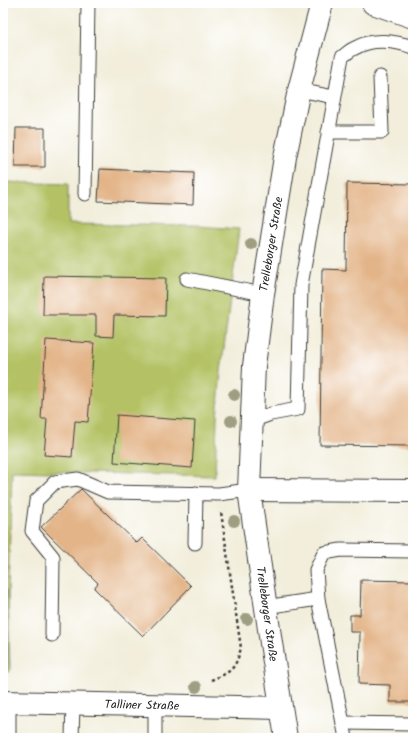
<svg xmlns="http://www.w3.org/2000/svg" width="416" height="741" viewBox="0 0 416 741" font-family="Kalam,sans-serif">
  <style>
    .green { fill: #b4c265; stroke: #686f40 }
    .forest { fill: #8fa85a; stroke: #56623b }
    .building { fill: #e3b487 }
    .lines { fill: none; stroke-linecap: round; stroke-linejoin: round }
    .service-casing { stroke: #3c3c39; stroke-width: 15 }
    .minor-casing { stroke: #3c3c39; stroke-width: 24 }
    .path { stroke: #3c3c39; stroke-width: 2.5; stroke-dasharray: 3 3; stroke-linecap: butt }
    .service { stroke: #fff; stroke-width: 13 }
    .minor { stroke: #fff; stroke-width: 22 }
    .tree { fill: #9e9f82 }
    .labels { text-anchor: middle; stroke-width: 3.5; stroke-linejoin: round; paint-order: stroke }
    .street-label { font-size: 12px; fill: #1c1c1c; stroke: #fff }
  </style>
  <rect width="100%" height="100%" fill="#fff"/>
  <filter id="ink" filterUnits="userSpaceOnUse"><feTurbulence type="fractalNoise" baseFrequency=".025" numOctaves="2"/><feDisplacementMap in="SourceGraphic" scale="8" xChannelSelector="R" yChannelSelector="G"/><feConvolveMatrix kernelMatrix="1 2 1 2 8 2 1 2 1" color-interpolation-filters="sRGB"/></filter>
  <filter id="wash" filterUnits="userSpaceOnUse"><feTurbulence type="fractalNoise" baseFrequency=".012" numOctaves="4" result="noise"/><feDisplacementMap in="SourceGraphic" scale="16" xChannelSelector="R" yChannelSelector="G"/><feGaussianBlur stdDeviation="0.9" result="paint"/><feColorMatrix in="noise" values="0 0 0 0 0 0 0 0 0 0 0 0 0 0 0 0 0 1.4 0 .05"/><feComposite in="paint" operator="in"/></filter>
  <g filter="url(#wash)">
    <rect width="100%" height="100%" fill="#f2eedb"/>
    <path class="green" d="M 3,182 L 68,184 L 68,224 L 198,226 L 239,229 L 221,371 L 217,418 L 215,476 L 12,471 L 8,591 L 3,591 Z"/>
    <path class="forest" d="M 3,591 L 8,591 L 10,672 L 3,672 Z"/>
    <g id="blocks">
      <g class="building">
        <path d="M 16,128 L 45,128 L 45,167 L 15,167 Z"/>
        <path d="M 100,169 L 194,173 L 193,205 L 98,201 Z"/>
        <path d="M 347,183 L 413,184 L 413,446 L 320,445 L 322,269 L 346,270 Z"/>
        <path d="M 44,276 L 166,278 L 165,316 L 114,315 L 113,337 L 96,336 L 96,315 L 43,315 Z"/>
        <path d="M 46,340 L 94,343 L 88,422 L 75,421 L 72,457 L 44,455 L 47,419 L 41,419 Z"/>
        <path d="M 117,415 L 195,421 L 192,468 L 114,462 Z"/>
        <path d="M 81,489 L 137,543 L 142,538 L 191,586 L 143,636 L 94,588 L 98,583 L 41,527 Z"/>
        <path d="M 361,580 L 413,581 L 413,702 L 390,702 L 390,685 L 359,684 L 360,632 L 350,632 L 350,615 L 360,615 Z"/>
      </g>
    </g>
  </g>
  <g filter="url(#ink)">
    <use href="#blocks" fill-opacity="0" stroke="#3c3c39" stroke-width="1"/>
    <g class="lines">
      <g class="service-casing">
        <g id="service">
          <path d="M 299,90 L 334,97"/>
          <path d="M 328,132 L 382,132 L 380,77"/>
          <path d="M 85,194 L 88,3"/>
          <path d="M 187,279 L 263,294"/>
          <path d="M 252,421 L 271,414 L 298,409 L 301,285 L 342,57 C 346,54 350,50 355,48 C 372,38 395,41 413,47"/>
          <path d="M 195,543 L 196,493"/>
          <path d="M 265,607 L 318,599"/>
          <path d="M 52,635 L 53,557 L 32,531 L 36,501 L 55,482 L 78,479 L 108,492 L 219,494 L 249,490"/>
          <path d="M 343,723 L 413,724"/>
          <path d="M 9,738 L 9,703"/>
          <path d="M 72,738 L 73,704"/>
          <path d="M 155,738 L 155,705"/>
          <path d="M 346,738 L 318,599 L 316,570 L 324,553 L 341,550 L 413,551"/>
        </g>
      </g>
      <g class="minor-casing">
        <g id="minor">
          <path d="M 373,3 L 413,17"/>
          <path d="M 249,490 L 413,491"/>
          <path id="s1" d="M 3,702 L 280,708"/>
          <path id="s2" d="M 286,738 L 271,643 L 249,490 L 254,366 L 263,294 L 285,157 L 299,90 L 322,3"/>
        </g>
      </g>
      <path class="path" d="M 211,680 C 231,672 235,670 241,648 L 221,512"/>
      <use href="#service" class="service"/>
      <use href="#minor" class="minor"/>
    </g>
    <g class="tree">
      <circle cx="251" cy="244" r="6"/>
      <circle cx="234" cy="395" r="6"/>
      <circle cx="231" cy="421" r="6"/>
      <circle cx="234" cy="521" r="6"/>
      <circle cx="247" cy="619" r="6"/>
      <circle cx="196" cy="687" r="6"/>
    </g>
  </g>
  <g class="labels">
    <g class="street-label">
      <text dy="4" stroke="none"><textPath href="#s2" startOffset="498">Trelleborger Straße</textPath></text>
      <text transform="translate(267 614) rotate(82)" y="4">Trelleborger Straße</text>
      <text dy="4" stroke="none"><textPath href="#s1" startOffset="139">Talliner Straße</textPath></text>
    </g>
  </g>
  <rect width="416" height="741" fill="none" stroke="#fff" stroke-width="16"/>
</svg>
